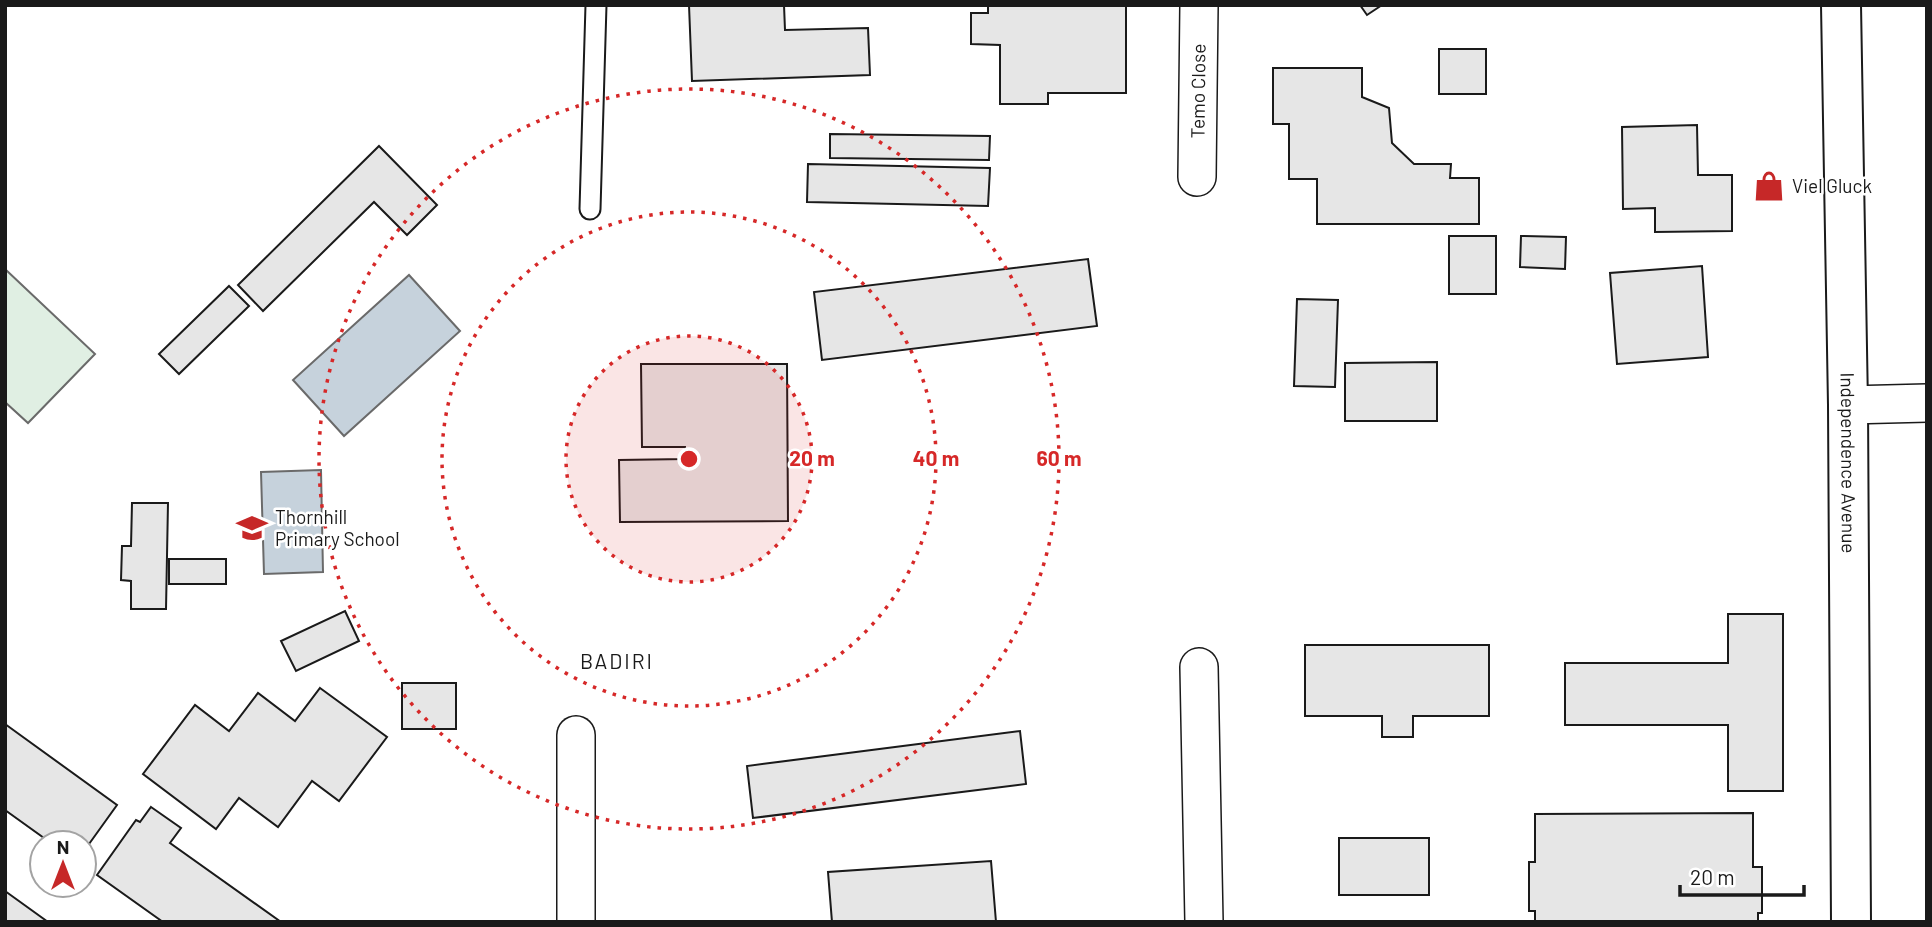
<svg xmlns="http://www.w3.org/2000/svg" width="1932" height="927" viewBox="0 0 1932 927" font-family="Barlow,sans-serif">
  <style>
    .green { fill: #e0efe3; stroke: #6a6a6a; stroke-width: 2 }
    .water { fill: #c6d2dc; stroke: #6a6a6a; stroke-width: 2 }
    .building { fill: #e6e6e6; stroke: #1a1a1a; stroke-width: 2 }
    .lines { fill: none; stroke-linecap: round; stroke-linejoin: round }
    .service-casing { stroke: #1a1a1a; stroke-width: 23 }
    .minor-casing { stroke: #1a1a1a; stroke-width: 40 }
    .tertiary-casing { stroke: #1a1a1a; stroke-width: 42 }
    .service { stroke: #fff; stroke-width: 19 }
    .minor { stroke: #fff; stroke-width: 37 }
    .tertiary { stroke: #fff; stroke-width: 38 }
    .ring { fill: none; stroke: #d62828; stroke-width: 3.5; stroke-dasharray: 3.5 7 }
    .labels { text-anchor: middle; stroke-width: 5; stroke-linejoin: round; paint-order: stroke }
    .street-label { font-size: 19px; fill: #1a1a1a; stroke: #fff }
    .poi-label { font-size: 19px; fill: #1a1a1a; stroke: #fff; text-anchor: start }
    .neighbourhood-label { font-size: 21px; letter-spacing: 2px; fill: #1a1a1a; stroke: #fff }
    .centre { fill: #d62828; stroke: #fff; stroke-width: 3.5 }
    .ring-label { font-size: 21px; text-anchor: middle; font-weight: bold; fill: #d62828; stroke: #fff; stroke-width: 5; stroke-linejoin: round; paint-order: stroke }
  </style>
  <rect width="100%" height="100%" fill="#fff"/>
  <path class="green" d="M 5,269 L 95,354 L 28,423 L 5,402 Z"/>
  <g class="water">
    <path d="M 409,275 L 460,331 L 344,436 L 293,380 Z"/>
    <path d="M 321,470 L 323,572 L 264,574 L 261,472 Z"/>
  </g>
  <g class="building">
    <path d="M 689,5 L 784,5 L 785,30 L 868,28 L 870,75 L 692,81 Z"/>
    <path d="M 988,5 L 1126,5 L 1126,93 L 1048,93 L 1048,104 L 1000,104 L 1000,45 L 971,44 L 971,13 L 988,13 Z"/>
    <path d="M 1360,5 L 1382,5 L 1367,15 Z"/>
    <rect x="1439" y="49" width="47" height="45"/>
    <path d="M 1273,68 L 1362,68 L 1362,97 L 1389,108 L 1392,143 L 1414,164 L 1451,164 L 1450,178 L 1479,178 L 1479,224 L 1317,224 L 1317,179 L 1289,179 L 1289,124 L 1273,124 Z"/>
    <path d="M 1697,125 L 1698,175 L 1732,175 L 1732,231 L 1655,232 L 1655,208 L 1623,209 L 1622,127 Z"/>
    <path d="M 830,134 L 990,136 L 989,160 L 830,158 Z"/>
    <path d="M 379,146 L 437,205 L 407,235 L 374,202 L 263,311 L 238,285 Z"/>
    <path d="M 808,164 L 990,168 L 988,206 L 807,202 Z"/>
    <rect x="1449" y="236" width="47" height="58"/>
    <path d="M 1521,236 L 1566,237 L 1565,269 L 1520,267 Z"/>
    <path d="M 1088,259 L 1097,326 L 822,360 L 814,292 Z"/>
    <path d="M 1702,266 L 1708,357 L 1617,364 L 1610,273 Z"/>
    <path d="M 229,286 L 249,306 L 179,374 L 159,354 Z"/>
    <path d="M 1297,299 L 1338,300 L 1335,387 L 1294,386 Z"/>
    <path d="M 1437,362 L 1437,421 L 1345,421 L 1345,363 Z"/>
    <path d="M 641,364 L 787,364 L 788,521 L 620,522 L 619,460 L 685,459 L 685,447 L 642,447 Z"/>
    <path d="M 132,503 L 168,503 L 166,609 L 131,609 L 131,581 L 121,580 L 122,546 L 131,546 Z"/>
    <rect x="169" y="559" width="57" height="25"/>
    <path d="M 345,611 L 359,641 L 296,671 L 281,641 Z"/>
    <path d="M 1728,614 L 1783,614 L 1783,791 L 1728,791 L 1728,725 L 1565,725 L 1565,663 L 1728,663 Z"/>
    <path d="M 1305,645 L 1489,645 L 1489,716 L 1413,716 L 1413,737 L 1382,737 L 1382,716 L 1305,716 Z"/>
    <rect x="402" y="683" width="54" height="46"/>
    <path d="M 320,688 L 387,737 L 339,801 L 312,781 L 278,827 L 239,798 L 216,829 L 143,774 L 195,705 L 229,731 L 258,693 L 295,721 Z"/>
    <path d="M 5,724 L 117,805 L 84,851 L 84,843 L 51,843 L 5,810 Z"/>
    <path d="M 1020,731 L 1026,784 L 753,818 L 747,766 Z"/>
    <path d="M 151,807 L 181,828 L 170,843 L 281,922 L 163,922 L 97,875 L 136,820 L 140,822 Z"/>
    <path d="M 1753,813 L 1753,867 L 1762,867 L 1762,913 L 1758,913 L 1758,922 L 1535,922 L 1535,911 L 1529,911 L 1529,862 L 1535,862 L 1535,814 Z"/>
    <rect x="1339" y="838" width="90" height="57"/>
    <path d="M 991,861 L 996,922 L 832,922 L 828,872 Z"/>
    <path d="M 5,891 L 48,922 L 5,922 Z"/>
  </g>
  <g class="lines">
    <g class="service-casing">
      <path id="service" d="M 590,209 L 596,5"/>
    </g>
    <g class="minor-casing">
      <g id="minor">
        <path id="s1" d="M 1197,177 L 1199,5"/>
        <path d="M 1848,405 L 1927,403"/>
        <path d="M 1199,667 L 1204,922"/>
        <path d="M 576,735 L 576,922"/>
      </g>
    </g>
    <g class="tertiary-casing">
      <g id="tertiary">
        <path id="s2" d="M 1841,5 L 1848,405 L 1851,922"/>
      </g>
    </g>
    <use href="#service" class="service"/>
    <use href="#minor" class="minor"/>
    <use href="#tertiary" class="tertiary"/>
  </g>
  <circle cx="689" cy="459" r="123" fill="#d62828" fill-opacity=".12"/>
  <g class="ring">
    <circle cx="689" cy="459" r="123"/>
    <circle cx="689" cy="459" r="247"/>
    <circle cx="689" cy="459" r="370"/>
  </g>
  <defs>
    <g id="shop-bare" transform="scale(2.415)"><path d="M-5-2.5h2.3a2.7 3.5 0 0 1 5.4 0H5L5.5 6h-11ZM-1.5-2.5h3a1.5 2.3 0 0 0-3 0Z" fill="#c62828" stroke="#fff" stroke-width="2.5" paint-order="stroke"/></g>
    <g id="school-bare" transform="scale(2.415)"><path d="M0-5L7-2L0 1L-7-2ZM-4 1L0 2.5L4 1V4Q0 6-4 4Z" fill="#c62828" stroke="#fff" stroke-width="2.5" paint-order="stroke"/></g>
  </defs>
  <g fill-rule="evenodd">
    <use href="#shop-bare" x="1769" y="186"/>
    <use href="#school-bare" x="252" y="528"/>
  </g>
  <g class="labels">
    <g class="street-label">
      <text dy="7" stroke="none"><textPath href="#s1" startOffset="86">Temo Close</textPath></text>
      <text dy="7" stroke="none"><textPath href="#s2" startOffset="458">Independence Avenue</textPath></text>
    </g>
    <g class="poi-label">
      <text x="1792" y="193">Viel Gluck</text>
      <text x="275" y="524">Thornhill<tspan x="275" dy="22">Primary School</tspan></text>
    </g>
    <g class="neighbourhood-label">
      <text x="617" y="669">BADIRI</text>
    </g>
  </g>
  <circle cx="689" cy="459" r="10" class="centre"/>
  <g class="ring-label">
    <text x="812" y="466">20 m</text>
    <text x="936" y="466">40 m</text>
    <text x="1059" y="466">60 m</text>
  </g>
  <rect width="1932" height="927" fill="none" stroke="#1a1a1a" stroke-width="14"/>
  <g transform="translate(63 864)"><circle r="33" fill="#ffffff" stroke="#a3a3a3" stroke-width="2"/>
  <path d="M0-5L12 26L0 18L-12 26Z" fill="#c62828"/>
  <text y="-10" font-size="19" font-weight="bold" text-anchor="middle" fill="#1a1a1a">N</text>
  </g>
  <path d="M1680 885v10h124v-10" fill="none" stroke="#1a1a1a" stroke-width="3.5"/>
  <text x="1690" y="885" font-size="21" fill="#1a1a1a" stroke="#ffffff" stroke-width="5" paint-order="stroke">20 m</text>
</svg>
